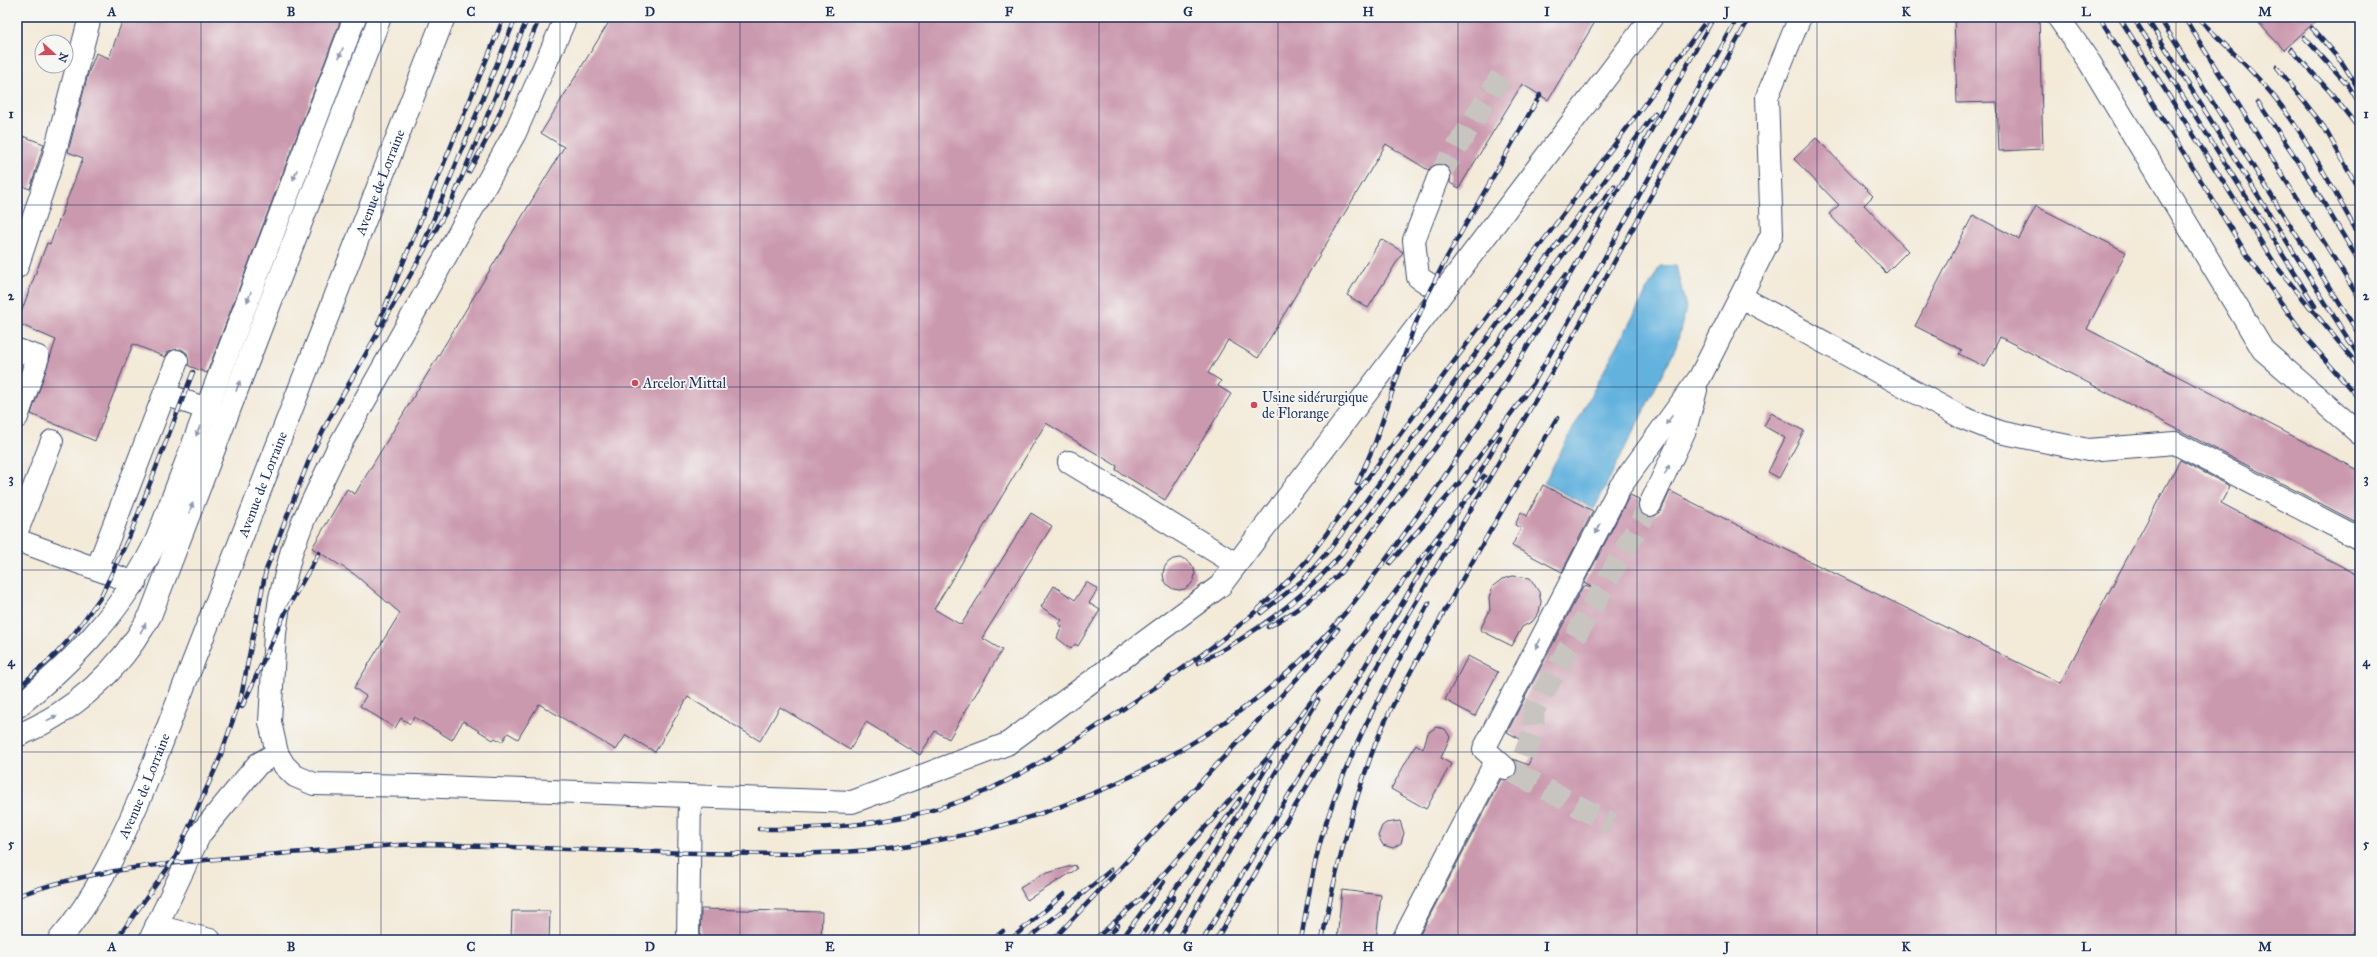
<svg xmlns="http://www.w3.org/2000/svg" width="2377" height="957" viewBox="0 0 2377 957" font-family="'IM FELL Great Primer',serif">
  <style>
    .water { fill: #64b2de; stroke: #40709e }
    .building { fill: #cb99ae }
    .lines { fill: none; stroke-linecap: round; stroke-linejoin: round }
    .minor-tunnel { stroke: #c8c5c0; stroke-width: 22; stroke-dasharray: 22 11; stroke-linecap: butt }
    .minor-casing { stroke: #3b4b70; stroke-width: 24 }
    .major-casing { stroke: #3b4b70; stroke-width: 24 }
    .minor { stroke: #fff; stroke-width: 22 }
    .major { stroke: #fff; stroke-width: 22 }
    .rail-casing { stroke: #1b2f5e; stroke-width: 4.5 }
    .rail { stroke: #f6f6f2; stroke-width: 3; stroke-dasharray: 9; stroke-linecap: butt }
    .oneway { fill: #8d97ae }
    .grid { fill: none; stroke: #1b2f5e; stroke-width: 1; stroke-opacity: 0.55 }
    .poi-dot { fill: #d1495b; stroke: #f6f6f2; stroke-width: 1.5 }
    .labels { text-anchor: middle; stroke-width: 3.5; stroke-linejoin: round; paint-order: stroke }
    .street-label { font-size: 14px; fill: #1b2f5e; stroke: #f6f6f2 }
    .poi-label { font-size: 14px; fill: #1b2f5e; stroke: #f6f6f2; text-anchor: start }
    .neatline { fill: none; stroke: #1b2f5e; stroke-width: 1.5 }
    .grid-label { font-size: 13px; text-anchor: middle; font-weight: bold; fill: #1b2f5e }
  </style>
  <rect width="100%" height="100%" fill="#f6f6f2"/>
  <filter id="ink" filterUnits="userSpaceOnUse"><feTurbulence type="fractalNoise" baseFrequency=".025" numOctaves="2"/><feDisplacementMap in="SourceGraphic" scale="8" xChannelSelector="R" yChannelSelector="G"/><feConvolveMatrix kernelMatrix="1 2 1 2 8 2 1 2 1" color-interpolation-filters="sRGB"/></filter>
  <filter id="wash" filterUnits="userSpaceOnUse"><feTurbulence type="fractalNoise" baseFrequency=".012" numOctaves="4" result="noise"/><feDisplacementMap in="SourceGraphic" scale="16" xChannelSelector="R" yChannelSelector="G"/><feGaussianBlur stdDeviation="0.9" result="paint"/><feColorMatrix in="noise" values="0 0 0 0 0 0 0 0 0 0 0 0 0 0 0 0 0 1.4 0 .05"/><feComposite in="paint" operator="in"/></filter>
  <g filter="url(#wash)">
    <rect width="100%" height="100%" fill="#f3ead8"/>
    <path class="water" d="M 1676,265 L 1686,308 L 1676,347 L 1594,509 L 1544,483 L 1660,266 Z"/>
    <g id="blocks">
      <g class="building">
        <path d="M 136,17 L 342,17 L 207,373 L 189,366 L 187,353 L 181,349 L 169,351 L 165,357 L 133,344 L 95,441 L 31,414 L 56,340 L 17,323 L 47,243 L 50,244 L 83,158 L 68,152 L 88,74 L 96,53 L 109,58 L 123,19 L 134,23 Z"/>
        <path d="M 612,17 L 1598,17 L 1548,100 L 1522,84 L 1459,188 L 1450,183 L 1451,174 L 1444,165 L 1437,164 L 1428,170 L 1386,144 L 1258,358 L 1228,340 L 1208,373 L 1221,381 L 1218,386 L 1231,394 L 1165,500 L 1116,470 L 1117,466 L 1046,423 L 934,609 L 961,625 L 1031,513 L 1052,526 L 982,638 L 1002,650 L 949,739 L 935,731 L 920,755 L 866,722 L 850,750 L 780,707 L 760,741 L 688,697 L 655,752 L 626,735 L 616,750 L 539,704 L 518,739 L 508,733 L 502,742 L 495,738 L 493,740 L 463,721 L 452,740 L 414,717 L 410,724 L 401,718 L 395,728 L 360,706 L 366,696 L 354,688 L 400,613 L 354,574 L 312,548 L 347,489 L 355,494 L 564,147 L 541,133 Z"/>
        <path d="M 1954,17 L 2039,17 L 2043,149 L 1999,151 L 1997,102 L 1957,103 Z"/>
        <path d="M 2253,17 L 2320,17 L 2284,50 Z"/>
        <path d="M 17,134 L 44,144 L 30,189 L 17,184 Z"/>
        <path d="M 1816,138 L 1873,196 L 1864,205 L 1908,251 L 1886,273 L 1829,214 L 1839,205 L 1794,159 Z"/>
        <path d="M 2036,206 L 2126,252 L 2087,329 L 2360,471 L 2360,524 L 2000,337 L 1985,367 L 1959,354 L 1962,350 L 1915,326 L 1973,215 L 2019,239 Z"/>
        <path d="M 1381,239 L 1403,252 L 1368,308 L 1347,295 Z"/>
        <path d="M 1771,413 L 1804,431 L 1779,478 L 1768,472 L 1785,438 L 1764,426 Z"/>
        <path d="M 2180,460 L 2230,486 L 2221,503 L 2360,576 L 2360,920 L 2350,940 L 1417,940 L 1501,779 L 1508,780 L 1514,776 L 1517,765 L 1513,759 L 1528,765 L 1536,748 L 1507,732 L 1583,586 L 1593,588 L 1584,583 L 1630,495 L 1639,499 L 1638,506 L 1640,512 L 1645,516 L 1651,517 L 1661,511 L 1670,491 L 1805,559 L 2060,683 Z"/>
        <path d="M 1543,485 L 1593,511 L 1562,572 L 1512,546 L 1521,528 L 1515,525 L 1521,512 L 1527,516 Z"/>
        <circle cx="1179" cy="574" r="16"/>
        <path d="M 1513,576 L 1530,578 L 1539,592 L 1541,602 L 1539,612 L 1533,621 L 1522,627 L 1512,646 L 1480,630 L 1490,610 L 1489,597 L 1493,586 L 1502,579 Z"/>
        <path d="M 1086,582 L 1098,589 L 1089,603 L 1100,610 L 1078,646 L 1075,644 L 1071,649 L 1057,638 L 1062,626 L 1059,624 L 1062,620 L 1041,607 L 1054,586 L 1075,600 Z"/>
        <path d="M 1468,656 L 1498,672 L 1475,716 L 1445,700 Z"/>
        <path d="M 1436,727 L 1445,729 L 1450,737 L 1441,758 L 1451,764 L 1426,809 L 1391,789 L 1416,744 L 1423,749 L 1428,733 Z"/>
        <path d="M 1400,821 L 1404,833 L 1401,843 L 1393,848 L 1383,845 L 1378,836 L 1382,826 L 1386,823 Z"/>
        <path d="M 1075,865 L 1077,869 L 1027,900 L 1020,888 L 1041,875 Z"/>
        <path d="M 1342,890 L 1381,895 L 1376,940 L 1337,940 Z"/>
        <path d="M 701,909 L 822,912 L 821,940 L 700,940 Z"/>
        <path d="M 512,911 L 550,911 L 549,940 L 511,940 Z"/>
      </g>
    </g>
  </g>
  <g filter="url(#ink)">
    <use href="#blocks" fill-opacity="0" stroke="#3b4b70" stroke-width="1"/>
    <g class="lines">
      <g class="minor-tunnel">
        <path d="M 1439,176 L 1501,76"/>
        <path d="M 1505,768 L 1517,774 L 1534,730 L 1533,711 L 1650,505"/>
        <path d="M 1517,774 L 1612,824"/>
      </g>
      <g class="minor-casing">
        <g id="minor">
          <path d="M 2058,17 L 2090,63 L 2263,350 L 2360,434"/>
          <path d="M 1439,176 L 1414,240 L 1418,277 L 1441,292"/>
          <path d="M 17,267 L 53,159 L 90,17"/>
          <path d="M 1741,297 L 1961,417 L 1999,432 L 2088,450 L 2175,443 L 2360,539"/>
          <path d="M 17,350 L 38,357 L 17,417"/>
          <path d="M 165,394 L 220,414"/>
          <path d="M 1069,462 L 1236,564"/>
          <path d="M 1650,505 L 1685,430 L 1696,390"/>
          <path d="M 17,531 L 52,441"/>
          <path d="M 17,540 L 135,583"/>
          <path d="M 97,569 L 177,361"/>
          <path d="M 17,707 C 76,659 125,608 157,539 L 355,17"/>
          <path d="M 17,736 C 75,711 119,671 150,616 L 380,17"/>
          <path d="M 277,753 L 284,765 L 295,776 L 314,784 L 416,786 L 852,802 L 1007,744 L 1220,586 L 1652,17"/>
          <path d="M 1505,768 L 1484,749 L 1620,487 L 1700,377 L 1772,234 L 1767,97 L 1800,17"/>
          <path d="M 156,926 L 210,940"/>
          <path d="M 150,940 L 200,834 L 258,764 L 277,753 L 270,722 L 275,633 L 280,598 L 292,550 L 304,519 L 338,448 L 515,133 L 566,17"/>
          <path d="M 688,940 L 690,796"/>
          <path d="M 1403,940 L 1496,761"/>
        </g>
      </g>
      <g class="major-casing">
        <g id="major">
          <path id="s1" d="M 59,940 C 97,896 120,844 143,791 L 444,17"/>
        </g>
      </g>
      <use href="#minor" class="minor"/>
      <use href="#major" class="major"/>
      <g class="rail-casing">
        <g id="rail">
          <path d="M 2099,17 L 2249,258 L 2308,340 L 2360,400"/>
          <path d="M 2119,17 L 2277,267 L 2360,368"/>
          <path d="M 2133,17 L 2315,306"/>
          <path d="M 2146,17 L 2360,358"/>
          <path d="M 2159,17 L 2360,336"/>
          <path d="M 2184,17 L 2360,300"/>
          <path d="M 2197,17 C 2224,44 2252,69 2276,99 C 2309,140 2333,191 2360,237"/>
          <path d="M 2312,28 L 2343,64 L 2360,91"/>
          <path d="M 2304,37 L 2348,85 L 2360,104"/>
          <path d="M 2291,49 L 2331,93 L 2360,130"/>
          <path d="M 2277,67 L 2324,127 L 2360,191"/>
          <path d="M 2258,102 L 2300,164 L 2360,263"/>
          <path d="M 469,172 L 495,124 L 540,17"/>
          <path d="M 423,245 L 516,17"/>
          <path d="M 378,324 L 504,17"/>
          <path d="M 1475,481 L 1500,437"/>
          <path d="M 1357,484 L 1375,443 L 1413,330 L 1427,296 L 1447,257 L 1540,95"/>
          <path d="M 1390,563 L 1460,482 L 1533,384 L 1590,284 L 1738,17"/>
          <path d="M 1261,613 L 1303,580 L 1330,549 L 1655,113"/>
          <path d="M 1268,627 C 1299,610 1326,590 1349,563 L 1565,275"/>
          <path d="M 1198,663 C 1252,636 1299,602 1339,557 L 1614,186"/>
          <path d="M 17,689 L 55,655 L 73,635 L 100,598 L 130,535 L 193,372"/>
          <path d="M 242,707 L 287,609 L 319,553"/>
          <path d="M 759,829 C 834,830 918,822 988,790 C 1044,764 1093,729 1144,695 C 1205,654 1259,615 1307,560 L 1709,17"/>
          <path d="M 17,896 C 96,867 181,862 264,855 C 319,851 373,845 428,844 C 518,847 609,851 699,853 C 770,854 840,856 911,845 C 1043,825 1176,768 1278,681 C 1338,631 1375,575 1419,513 C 1531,356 1620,185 1714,17"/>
          <path d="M 116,940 L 175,858 L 218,763 L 241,697 L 266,570 L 311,455 L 329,419 L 451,203 L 528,17"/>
          <path d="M 992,940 L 1003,931"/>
          <path d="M 1010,940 L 1064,894"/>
          <path d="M 1027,940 L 1111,870"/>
          <path d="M 1053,940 L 1307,668 L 1338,629"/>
          <path d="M 1094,940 L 1142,898 L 1270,755 L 1484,476"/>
          <path d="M 1105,940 L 1118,925"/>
          <path d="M 1121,940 L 1164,882"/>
          <path d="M 1138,940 L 1240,799"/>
          <path d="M 1148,940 L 1174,897"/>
          <path d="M 1162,940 L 1270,762"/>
          <path d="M 1177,940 L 1318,700"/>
          <path d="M 1203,940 L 1439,541"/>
          <path d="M 1216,940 L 1571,340 L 1750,17"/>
          <path d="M 1301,940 C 1307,905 1312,870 1322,836 C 1346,754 1389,679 1429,603"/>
          <path d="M 1322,940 C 1335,873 1351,809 1375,745 C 1391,704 1414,666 1436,627 C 1474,556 1516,487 1557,418"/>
        </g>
      </g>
      <use href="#rail" class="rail"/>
    </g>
    <defs><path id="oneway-solid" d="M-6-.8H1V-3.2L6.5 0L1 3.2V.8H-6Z"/></defs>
    <g class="oneway">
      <use href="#oneway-solid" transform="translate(341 53) rotate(111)"/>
      <use href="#oneway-solid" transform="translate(295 175) rotate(111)"/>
      <use href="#oneway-solid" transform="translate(249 297) rotate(111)"/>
      <use href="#oneway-solid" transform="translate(238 386) rotate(-69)"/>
      <use href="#oneway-solid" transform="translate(1669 420) rotate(126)"/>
      <use href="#oneway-solid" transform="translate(198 431) rotate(111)"/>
      <use href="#oneway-solid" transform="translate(1667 470) rotate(-65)"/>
      <use href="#oneway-solid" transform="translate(191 508) rotate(-69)"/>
      <use href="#oneway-solid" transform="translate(1598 529) rotate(117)"/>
      <use href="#oneway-solid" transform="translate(143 628) rotate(-61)"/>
      <use href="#oneway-solid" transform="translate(1538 644) rotate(117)"/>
      <use href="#oneway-solid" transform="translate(52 718) rotate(-28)"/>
    </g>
  </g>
  <path class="grid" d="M 201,17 L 201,940M 381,17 L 381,940M 560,17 L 560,940M 740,17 L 740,940M 919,17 L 919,940M 1099,17 L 1099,940M 1278,17 L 1278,940M 1458,17 L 1458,940M 1637,17 L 1637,940M 1817,17 L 1817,940M 1996,17 L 1996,940M 2176,17 L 2176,940M 17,205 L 2360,205M 17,387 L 2360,387M 17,570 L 2360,570M 17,752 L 2360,752"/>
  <g class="poi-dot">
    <circle cx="635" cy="383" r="4"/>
    <circle cx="1254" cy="405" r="4"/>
  </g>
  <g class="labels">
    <g class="street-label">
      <text dy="5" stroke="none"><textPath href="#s1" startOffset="825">Avenue de Lorraine</textPath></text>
      <text dy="5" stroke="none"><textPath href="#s1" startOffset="501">Avenue de Lorraine</textPath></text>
      <text dy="5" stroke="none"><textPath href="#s1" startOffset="177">Avenue de Lorraine</textPath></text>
    </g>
    <g class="poi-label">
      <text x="643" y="388">Arcelor Mittal</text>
      <text x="1262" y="402">Usine sidérurgique<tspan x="1262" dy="16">de Florange</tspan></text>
    </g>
  </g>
  <rect width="2377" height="957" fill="none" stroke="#f6f6f2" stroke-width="44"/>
  <g transform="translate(54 54) rotate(111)"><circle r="19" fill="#f6f6f2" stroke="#9ea6b7"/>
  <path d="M0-3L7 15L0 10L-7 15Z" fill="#d1495b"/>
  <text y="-6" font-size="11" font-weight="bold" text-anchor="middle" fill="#1b2f5e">N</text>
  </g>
  <rect x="22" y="22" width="2333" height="913" class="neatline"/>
  <g class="grid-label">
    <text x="112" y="16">A</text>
    <text x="291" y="16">B</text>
    <text x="471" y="16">C</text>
    <text x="650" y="16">D</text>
    <text x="830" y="16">E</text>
    <text x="1009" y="16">F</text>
    <text x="1188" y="16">G</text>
    <text x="1368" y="16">H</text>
    <text x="1547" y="16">I</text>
    <text x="1727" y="16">J</text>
    <text x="1906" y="16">K</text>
    <text x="2086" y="16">L</text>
    <text x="2265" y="16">M</text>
    <text x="11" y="118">1</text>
    <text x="2366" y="118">1</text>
    <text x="11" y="300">2</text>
    <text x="2366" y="300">2</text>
    <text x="11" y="483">3</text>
    <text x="2366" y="483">3</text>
    <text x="11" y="666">4</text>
    <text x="2366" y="666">4</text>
    <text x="11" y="848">5</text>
    <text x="2366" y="848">5</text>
    <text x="112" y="951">A</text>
    <text x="291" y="951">B</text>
    <text x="471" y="951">C</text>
    <text x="650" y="951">D</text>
    <text x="830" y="951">E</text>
    <text x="1009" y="951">F</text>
    <text x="1188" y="951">G</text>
    <text x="1368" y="951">H</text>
    <text x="1547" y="951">I</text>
    <text x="1727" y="951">J</text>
    <text x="1906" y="951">K</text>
    <text x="2086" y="951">L</text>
    <text x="2265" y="951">M</text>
  </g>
</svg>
